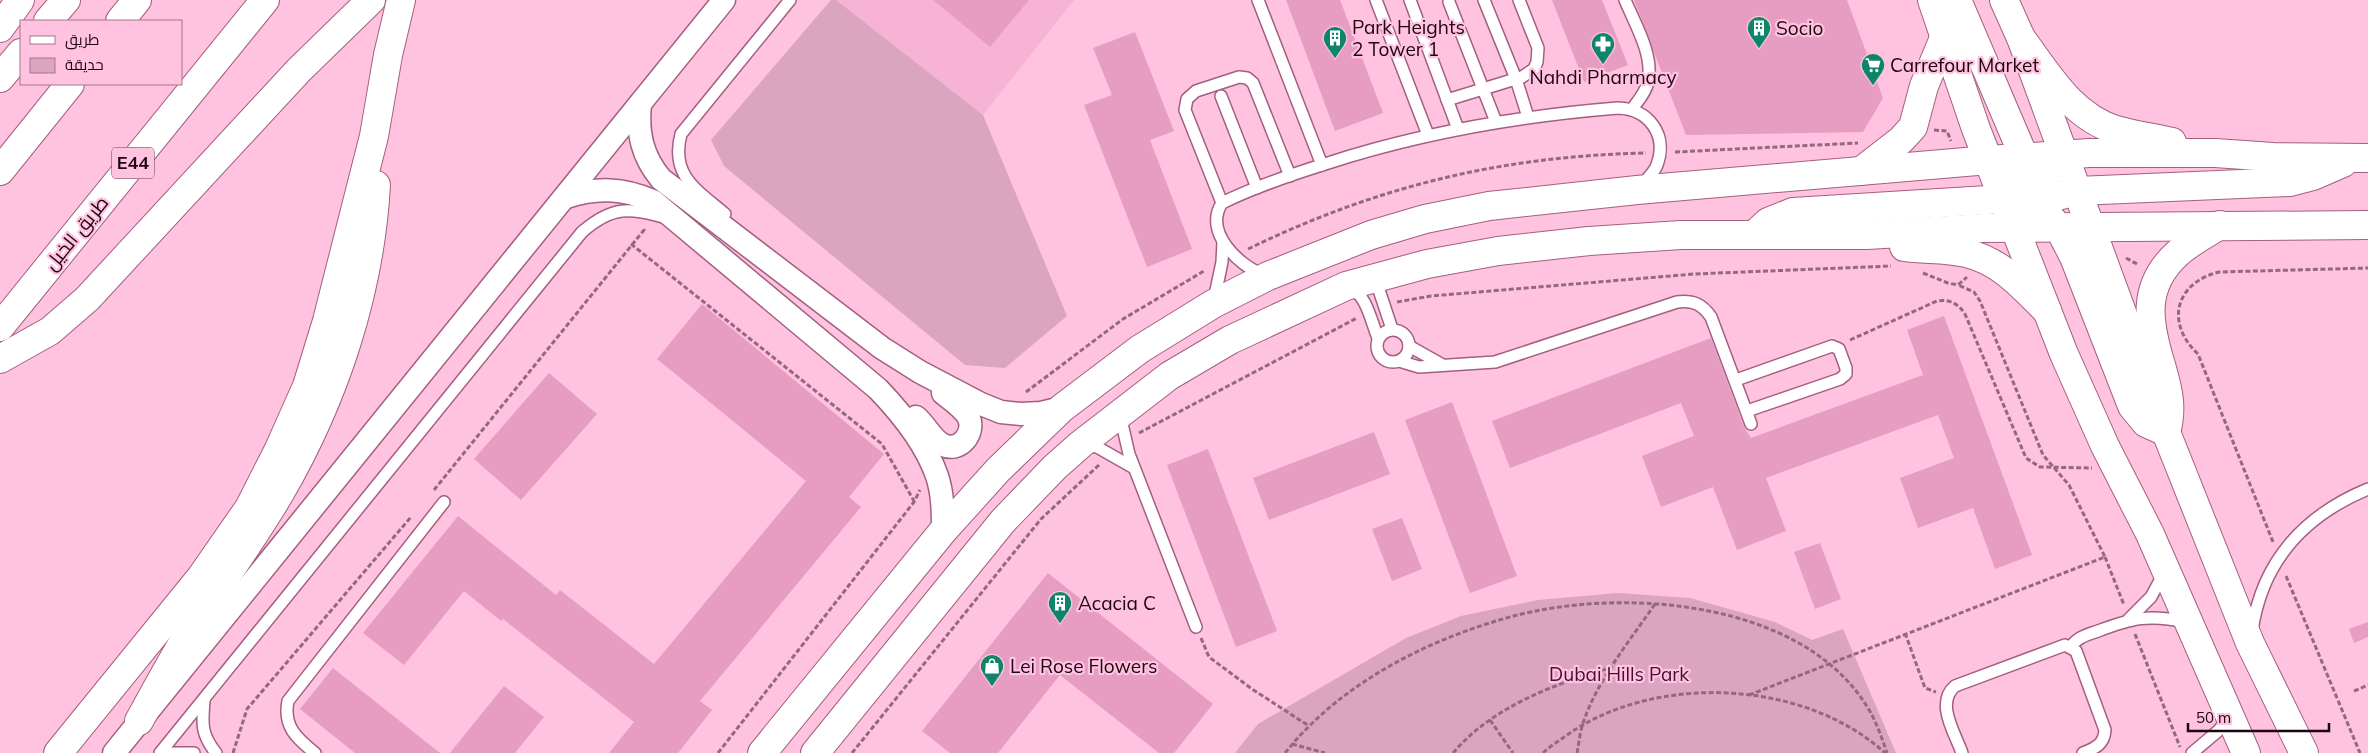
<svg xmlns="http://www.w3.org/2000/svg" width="2368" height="753" viewBox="0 0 2368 753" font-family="Mulish,Cairo,sans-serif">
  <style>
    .built { fill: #f6b3d4 }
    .green { fill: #dba5bf }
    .building { fill: #e79dc2 }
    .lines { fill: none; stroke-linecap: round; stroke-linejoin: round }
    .service-casing { stroke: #a35f82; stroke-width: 14 }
    .minor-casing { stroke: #a35f82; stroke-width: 25 }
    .tertiary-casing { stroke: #a35f82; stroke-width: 30 }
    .secondary-casing { stroke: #a35f82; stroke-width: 30 }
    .motorway-casing { stroke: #a35f82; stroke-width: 30 }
    .path { stroke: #94697e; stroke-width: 3; stroke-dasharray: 5 2.5; stroke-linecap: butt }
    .service { stroke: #fff; stroke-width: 11 }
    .minor { stroke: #fff; stroke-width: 22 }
    .tertiary { stroke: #fff; stroke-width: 28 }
    .secondary { stroke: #fff; stroke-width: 28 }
    .motorway { stroke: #fff; stroke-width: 28 }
    .labels { text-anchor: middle; stroke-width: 4.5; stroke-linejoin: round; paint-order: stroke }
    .shield { fill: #ffc2df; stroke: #613e50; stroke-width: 1 }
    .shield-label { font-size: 18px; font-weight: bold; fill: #1d0512 }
    .poi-label { font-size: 19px; fill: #1d0512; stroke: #ffc2df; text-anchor: start }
    .street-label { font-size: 19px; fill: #1d0512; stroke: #ffc2df }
    .park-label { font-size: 19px; fill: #4a0c32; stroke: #ffc2df }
  </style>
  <rect width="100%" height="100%" fill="#ffc2df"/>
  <path class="built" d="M 836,0 L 1074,0 L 983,115 Z"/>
  <g class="green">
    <path d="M 831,0 L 836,0 L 983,115 L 1067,316 L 1005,368 L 965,365 L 724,166 L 711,140 Z"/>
    <path d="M 1618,593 L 1690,598 L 1775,622 L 1812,640 L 1843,629 L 1896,753 L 1235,753 L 1258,724 L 1406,638 L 1461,616 L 1538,600 Z"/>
  </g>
  <g class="building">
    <path d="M 933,0 L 1029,0 L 990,47 Z"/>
    <path d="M 1286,0 L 1340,0 L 1383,113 L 1335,131 Z"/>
    <path d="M 1552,0 L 1602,0 L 1628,65 L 1584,82 Z"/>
    <path d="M 1634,0 L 1847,0 L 1883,98 L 1863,132 L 1686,135 Z"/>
    <path d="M 1135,32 L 1174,131 L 1150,140 L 1192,249 L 1147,267 L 1084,105 L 1112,95 L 1093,48 Z"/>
    <path d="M 702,304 L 884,454 L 849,497 L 861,507 L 700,701 L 712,710 L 678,753 L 609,753 L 634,722 L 503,619 L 501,621 L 464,591 L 404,665 L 363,633 L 458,516 L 556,595 L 560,590 L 654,664 L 806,481 L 657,359 Z"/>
    <path d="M 1944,316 L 2032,555 L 1995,569 L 1973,508 L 1918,528 L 1900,478 L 1954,458 L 1938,415 L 1766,478 L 1786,531 L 1737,550 L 1713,487 L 1661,507 L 1642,456 L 1694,436 L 1681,403 L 1510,468 L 1492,421 L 1711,338 L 1744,427 L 1751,438 L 1923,375 L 1907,330 Z"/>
    <path d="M 549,373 L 597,414 L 521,500 L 474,459 Z"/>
    <path d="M 1452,402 L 1517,576 L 1470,593 L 1405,420 Z"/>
    <path d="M 1374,432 L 1390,474 L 1269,520 L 1253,478 Z"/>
    <path d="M 1208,449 L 1277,631 L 1236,647 L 1167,465 Z"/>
    <path d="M 1402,518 L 1422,569 L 1392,581 L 1372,529 Z"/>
    <path d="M 1820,543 L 1841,599 L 1815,609 L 1794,552 Z"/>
    <path d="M 1048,573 L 1213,704 L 1174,753 L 1159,753 L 1060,675 L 998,753 L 950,753 L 922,731 Z"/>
    <path d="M 2368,622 L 2368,637 L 2354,643 L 2349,629 Z"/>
    <path d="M 333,668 L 440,753 L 355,753 L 300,709 Z"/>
    <path d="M 504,686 L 544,717 L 515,753 L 450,753 Z"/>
  </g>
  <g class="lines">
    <g class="service-casing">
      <g id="service">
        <path d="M 1258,0 L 1322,165"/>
        <path d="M 1376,0 L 1428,135"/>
        <path d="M 1410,0 L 1458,129"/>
        <path d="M 1484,0 L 1516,79 L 1528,117"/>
        <path d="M 1625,0 C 1635,24 1654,55 1648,82 C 1646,92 1638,101 1632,109"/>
        <path d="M 1449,2 L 1496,122"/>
        <path d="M 1221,96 L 1257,188"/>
        <path d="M 1447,100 L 1522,77 L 1534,69 L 1537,62 L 1538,48 L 1519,0"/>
        <path d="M 1222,203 L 1185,110 L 1187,99 L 1196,91 L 1239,77 L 1247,78 L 1253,83 L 1290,176"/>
        <path d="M 725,214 C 697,190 670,176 681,134 L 790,0"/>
        <path d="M 1264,275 C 1239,266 1203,232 1222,203 C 1254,187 1290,175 1325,164 C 1420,133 1518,116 1618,108 C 1649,109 1668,135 1657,165 C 1654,173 1646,180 1640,187"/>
        <path d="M 1375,278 L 1392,329"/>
        <path d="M 1350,288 C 1366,293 1372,324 1378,338"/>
        <path d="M 1214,300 L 1222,262 L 1223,242"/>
        <circle cx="1393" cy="346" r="16"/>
        <path d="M 1409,346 L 1441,364"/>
        <path d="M 1399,361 L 1419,367 L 1495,362 L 1677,302 C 1693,300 1702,304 1711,317 L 1751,424"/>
        <path d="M 1736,380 L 1832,346 L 1839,349 L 1846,368 L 1846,374 L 1840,379 L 1747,411"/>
        <path d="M 1120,415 L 1129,454 L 1196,627"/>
        <path d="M 1084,445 L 1097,447 L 1134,468"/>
        <path d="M 2129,619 L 2151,597 L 2164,573"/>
        <path d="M 2252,631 C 2262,561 2305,515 2368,489"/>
        <path d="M 2071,647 C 2077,637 2087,635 2098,631 C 2132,618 2149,614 2186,622"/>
        <path d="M 204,701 C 202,724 201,734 216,753"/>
        <path d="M 160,753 L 582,232 C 613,205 629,208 667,218"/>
        <path d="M 161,753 L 194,753"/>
        <path d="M 315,753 C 296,738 283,726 288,701 L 444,502"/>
        <path d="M 1962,753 C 1955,733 1935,703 1955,686 L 2065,645 L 2076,651 L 2105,730 C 2104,745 2095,748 2083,753"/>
        <path d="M 2192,753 L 2218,731 L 2229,718"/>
      </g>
    </g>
    <g class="minor-casing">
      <g id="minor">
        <path d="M 640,104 C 637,133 642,156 661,179 L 882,348 L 920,372 L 981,404 L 1001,412 L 1021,414 L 1041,413 L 1062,408"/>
        <path d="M 566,197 C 597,187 623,188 653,201 L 878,389 C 901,413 926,444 937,476 C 943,494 943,513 943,531"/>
        <path d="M 916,417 C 925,424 932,440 943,445 C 960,453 975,433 969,418 C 964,408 951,400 943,393"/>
        <path d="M 114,753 L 724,0"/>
      </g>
    </g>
    <g class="tertiary-casing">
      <g id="tertiary">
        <path d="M 1932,0 L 1976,129 L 2064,354 L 2105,446 L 2150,534 L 2246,753"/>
        <path d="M 2004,0 L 2021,38 L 2166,432 L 2250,643 L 2304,753"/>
      </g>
    </g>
    <g class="secondary-casing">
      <g id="secondary">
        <path d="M 1957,0 L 2031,173"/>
        <path d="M 2021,38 C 2048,74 2071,116 2116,130 C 2134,135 2154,138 2172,142"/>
        <path d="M 1989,160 L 2027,190 L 2059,228 L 2074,257 L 2132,406 L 2146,423 L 2166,432 C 2173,408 2168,389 2161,365 C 2148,323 2141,286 2178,253 C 2190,242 2206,234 2220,225"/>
        <path d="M 1861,171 L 1901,140 L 1913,127 L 1924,86 L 1944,38"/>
        <path d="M 2027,215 L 2050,198 L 2077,191 L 2290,182 L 2313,176 L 2343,163"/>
        <path d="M 1755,234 L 1768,222 L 1793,212 L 2004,199 C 2031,191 2046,176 2063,155"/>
        <path d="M 1904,247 C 1924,250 1946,248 1966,253 C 2001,261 2023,287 2047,311"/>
        <path d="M 762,753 L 943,531 L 998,470 L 1062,408 L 1140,349 L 1213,304 L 1268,276 L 1371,235 L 1425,219 L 1489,206 L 1637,190 L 1989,160 L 2089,153 L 2215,153 L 2273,157 L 2368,158"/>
        <path d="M 815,753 L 1003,521 L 1055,467 L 1081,444 L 1169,376 L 1230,340 L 1346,286 L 1427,264 L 1498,251 L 1589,241 L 1681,235 L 1867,235 L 1984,228 L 2368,225"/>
      </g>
    </g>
    <g class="motorway-casing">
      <g id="motorway">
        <path d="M 48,21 L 66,0"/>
        <path d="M 120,21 L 137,0"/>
        <path d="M 0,28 L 20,0"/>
        <path d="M 0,78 L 21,53"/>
        <path d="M 0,171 L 70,84"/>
        <path d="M 0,327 L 265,0"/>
        <path d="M 0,359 L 50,331 L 87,299 L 299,70 L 371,0"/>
        <path d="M 139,721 C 160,683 181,643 205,607 C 231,569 257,532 280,493 C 334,400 370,293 376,185"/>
        <path d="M 58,753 L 201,577 L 249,508 L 279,449 L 307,386 L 327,321 L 374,136 L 388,55 L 401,0"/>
      </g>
    </g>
    <g class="path">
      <path d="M 1934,130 L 1947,131 L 1951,141"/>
      <path d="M 1675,152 L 1858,143"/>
      <path d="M 631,244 L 882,444 L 914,501"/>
      <path d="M 1248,249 C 1378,186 1502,156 1646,153"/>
      <path d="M 2126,258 L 2139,265"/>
      <path d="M 1923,273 L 1948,283 L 1958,285 L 1967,277"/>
      <path d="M 1397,302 L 1431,296 L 1694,274 L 1891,266"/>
      <path d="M 1850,340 L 1937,301 C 1949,299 1958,303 1965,314 L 2026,458 L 2040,467 L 2092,468"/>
      <path d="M 1026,392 L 1123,319 L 1204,271"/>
      <path d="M 1139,433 L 1357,318"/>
      <path d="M 434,490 L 644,230 L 642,228"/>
      <path d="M 2273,542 L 2198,354 C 2165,323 2175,283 2219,272 L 2368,268"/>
      <path d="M 2105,557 L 2124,605"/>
      <path d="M 2286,576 L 2360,753"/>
      <path d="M 1905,633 L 1925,688 L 1936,692"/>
      <path d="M 2135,634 L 2180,747"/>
      <path d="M 1201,638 L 1209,657 L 1252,689 L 1309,726"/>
      <path d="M 2354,691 L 2368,685"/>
      <path d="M 1749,695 L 2105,557 L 2069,485 L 2043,455 L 1980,301 L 1974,292 L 1958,285"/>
      <path d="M 1490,720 L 1513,753"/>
      <path d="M 1292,744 L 1325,753"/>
      <path d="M 233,753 L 247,709 L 411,517"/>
      <path d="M 718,753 L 914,502 L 920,490"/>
      <path d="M 852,753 L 1041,519 L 1100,464"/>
      <path d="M 1285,753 C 1340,684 1426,640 1510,617 C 1619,587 1799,599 1866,705 C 1876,720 1881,736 1887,753"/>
      <path d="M 1453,753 C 1492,707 1554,684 1610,668"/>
      <path d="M 1543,753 C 1550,746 1559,741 1567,735 C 1655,673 1804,679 1885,753"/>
      <path d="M 1577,753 C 1579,743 1580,732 1583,723 C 1598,679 1629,642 1655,604"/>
    </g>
    <use href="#service" class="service"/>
    <use href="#minor" class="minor"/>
    <use href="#tertiary" class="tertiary"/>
    <use href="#secondary" class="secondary"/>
    <use href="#motorway" class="motorway"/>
  </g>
  <defs>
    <g id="building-pin" transform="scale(1.25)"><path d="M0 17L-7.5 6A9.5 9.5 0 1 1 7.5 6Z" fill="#0d8566" stroke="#ffc2df"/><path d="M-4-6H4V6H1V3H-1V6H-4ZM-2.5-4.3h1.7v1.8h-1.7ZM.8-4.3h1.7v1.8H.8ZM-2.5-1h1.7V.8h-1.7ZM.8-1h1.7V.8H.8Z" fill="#fff"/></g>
    <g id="pharmacy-pin" transform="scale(1.25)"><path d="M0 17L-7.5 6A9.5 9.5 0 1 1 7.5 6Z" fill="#0d8566" stroke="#ffc2df"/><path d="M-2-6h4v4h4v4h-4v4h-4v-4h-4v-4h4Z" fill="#fff"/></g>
    <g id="supermarket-pin" transform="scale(1.25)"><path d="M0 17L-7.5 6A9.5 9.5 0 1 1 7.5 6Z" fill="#0d8566" stroke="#ffc2df"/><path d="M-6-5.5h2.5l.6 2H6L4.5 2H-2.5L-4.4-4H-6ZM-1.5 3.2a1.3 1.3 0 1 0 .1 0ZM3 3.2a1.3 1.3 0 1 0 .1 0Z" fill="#fff"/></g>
    <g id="shop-pin" transform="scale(1.25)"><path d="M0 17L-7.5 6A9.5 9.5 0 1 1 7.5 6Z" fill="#0d8566" stroke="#ffc2df"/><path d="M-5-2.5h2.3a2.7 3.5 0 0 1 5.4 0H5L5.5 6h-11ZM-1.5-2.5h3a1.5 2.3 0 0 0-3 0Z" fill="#fff"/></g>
  </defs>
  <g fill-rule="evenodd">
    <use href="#building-pin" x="1759" y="28"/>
    <use href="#building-pin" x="1335" y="38"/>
    <use href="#pharmacy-pin" x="1603" y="44"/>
    <use href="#supermarket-pin" x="1873" y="65"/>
    <use href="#building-pin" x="1060" y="603"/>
    <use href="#shop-pin" x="992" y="666"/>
  </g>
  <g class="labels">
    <rect class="shield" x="112" y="147.5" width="42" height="31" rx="4"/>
    <g class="shield-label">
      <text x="133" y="169">E44</text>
    </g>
    <g class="poi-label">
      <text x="1352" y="34">Park Heights<tspan x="1352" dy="22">2 Tower 1</tspan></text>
      <text x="1776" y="35">Socio</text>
      <text x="1890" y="72">Carrefour Market</text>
      <text x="1603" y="84" text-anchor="middle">Nahdi Pharmacy</text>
      <text x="1078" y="610">Acacia C</text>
      <text x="1010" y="673">Lei Rose Flowers</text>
    </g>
    <g class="street-label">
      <text transform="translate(76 233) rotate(-51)" y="7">طريق الخيل</text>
    </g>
    <g class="park-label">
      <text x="1619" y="681">Dubai Hills Park</text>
    </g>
  </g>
  <rect x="20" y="20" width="162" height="65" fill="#ffc2df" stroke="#a5768d"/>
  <rect x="30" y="36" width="25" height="8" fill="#ffffff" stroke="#a5768d"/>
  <text x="65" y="45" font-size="15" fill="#1d0512">طريق</text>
  <rect x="30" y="58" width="25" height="15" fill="#dba5bf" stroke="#a5768d"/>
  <text x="65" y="70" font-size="15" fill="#1d0512">حديقة</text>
  <path d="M2188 723v8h141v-8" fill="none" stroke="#1d0512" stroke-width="2.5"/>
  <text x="2196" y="723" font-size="15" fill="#1d0512" stroke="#ffc2df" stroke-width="4" paint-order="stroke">50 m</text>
</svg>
